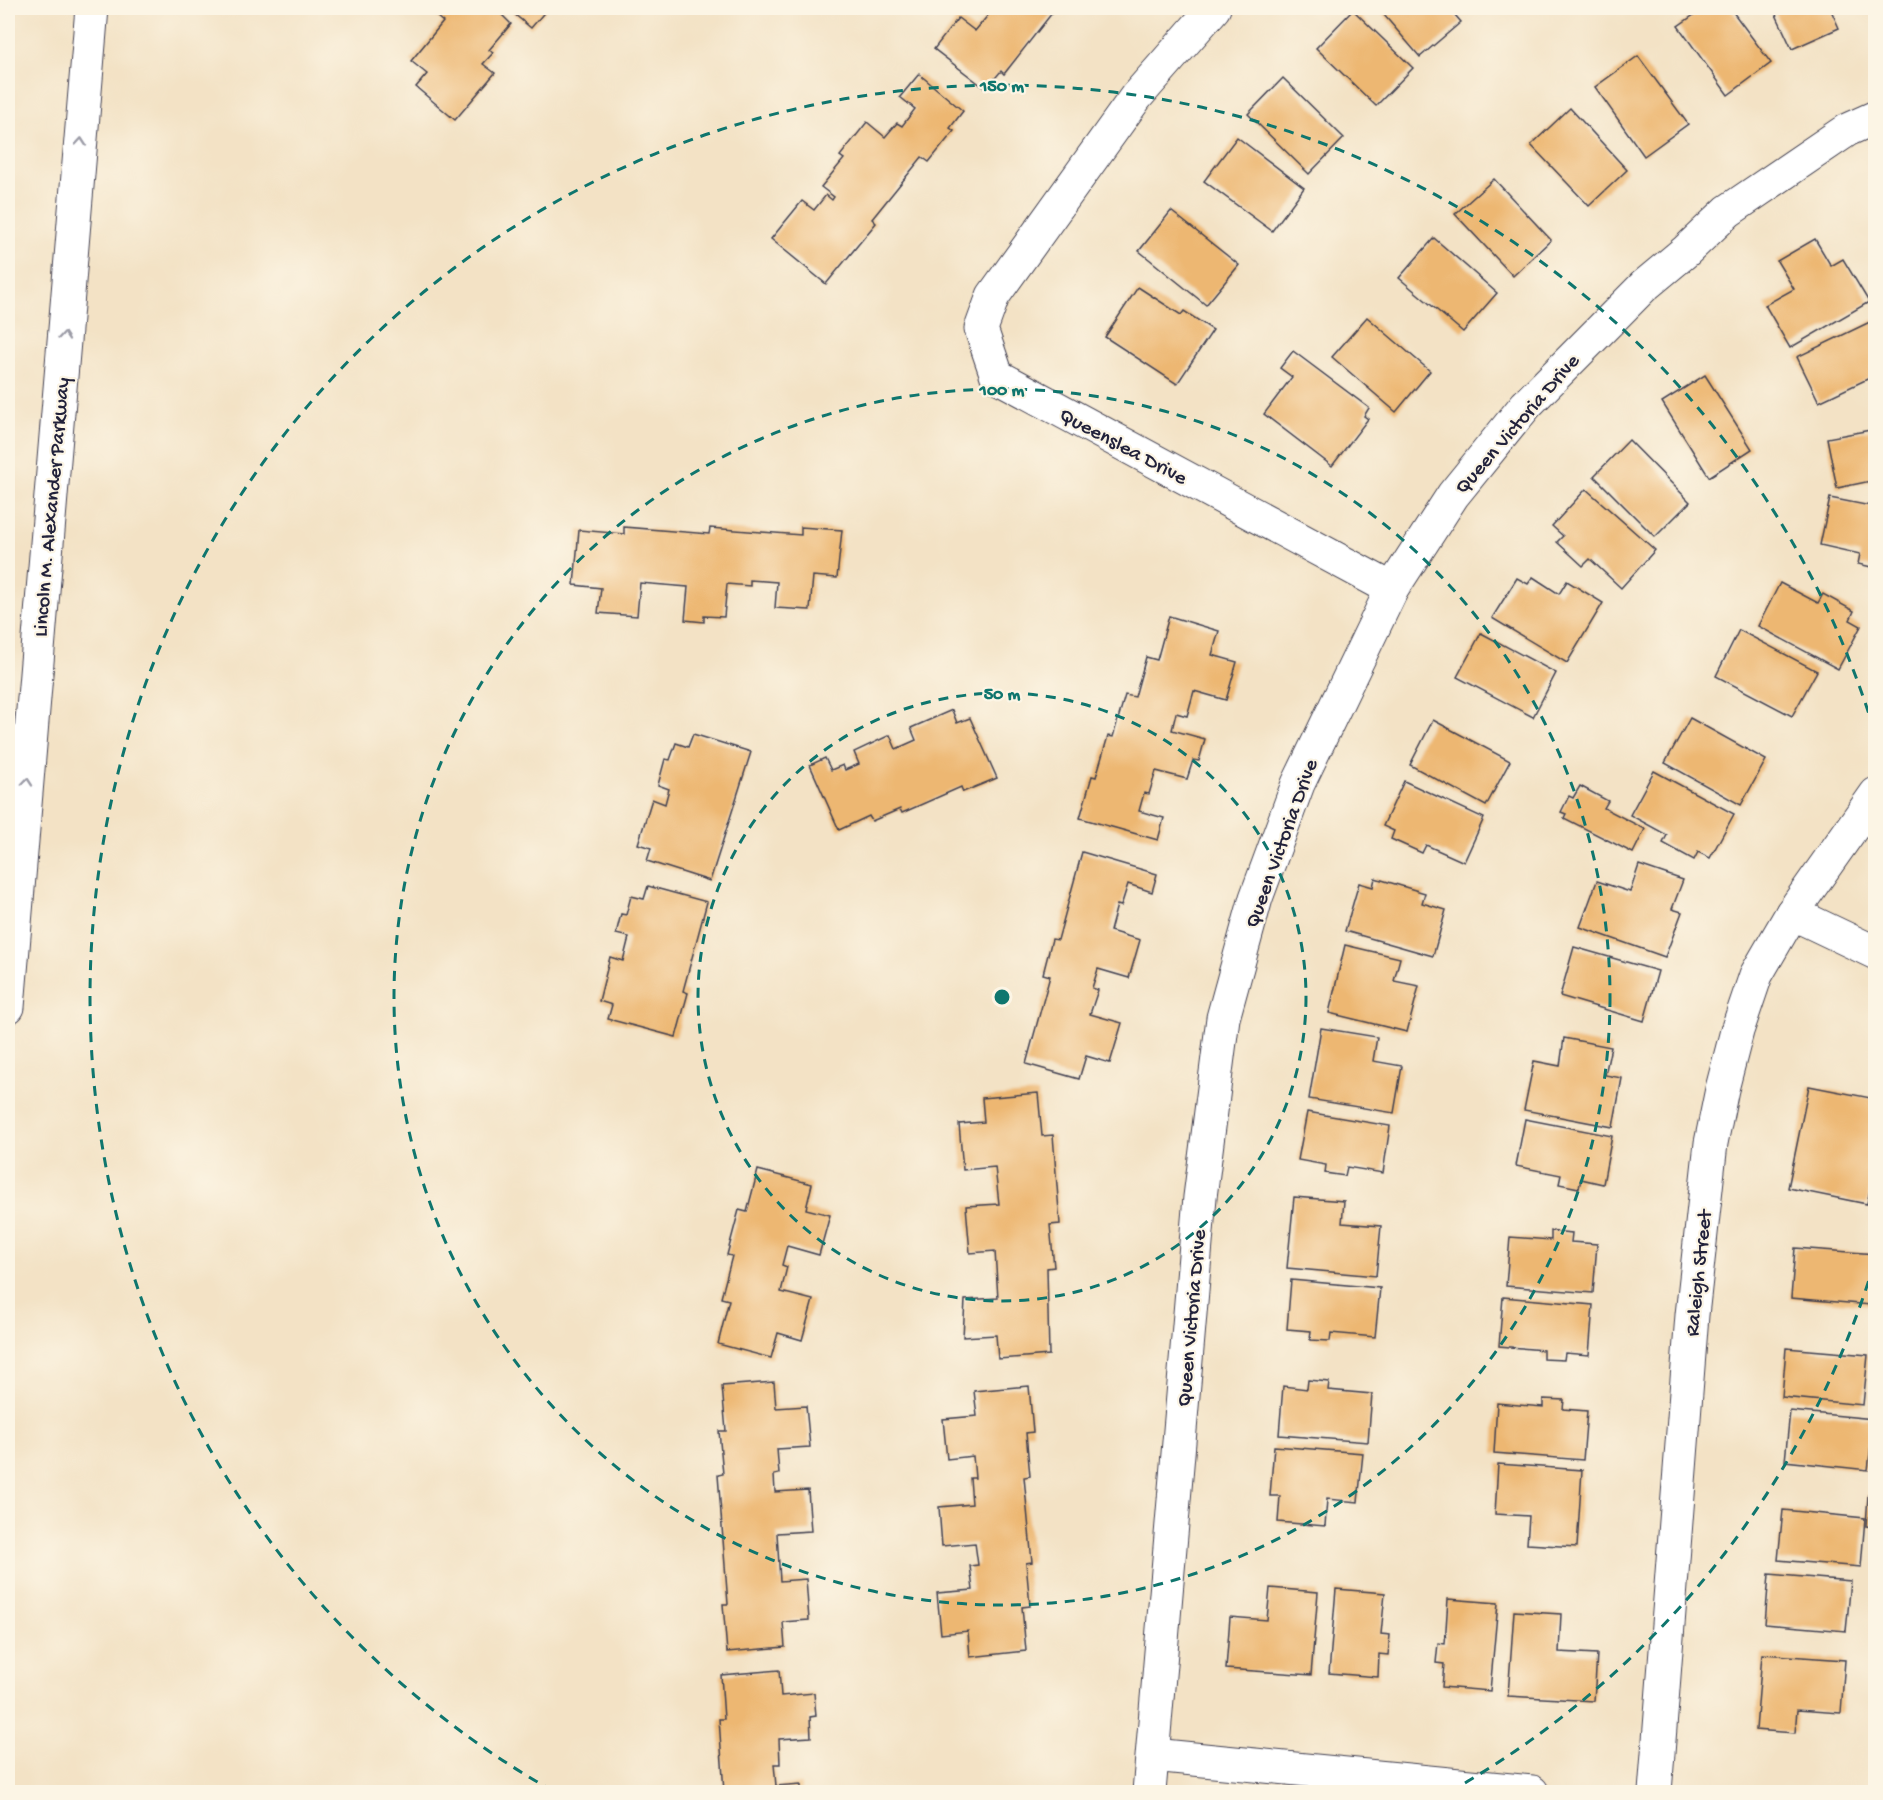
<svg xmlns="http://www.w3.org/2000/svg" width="1883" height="1800" viewBox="0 0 1883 1800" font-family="'Gochi Hand',sans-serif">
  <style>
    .building { fill: #edb772 }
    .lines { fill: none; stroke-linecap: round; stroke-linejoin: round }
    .street-casing { stroke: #413f50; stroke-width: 35 }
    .highway-casing { stroke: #413f50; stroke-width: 35 }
    .street { stroke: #fff; stroke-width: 33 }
    .highway { stroke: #fff; stroke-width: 33 }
    .oneway { stroke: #9c9ca7 }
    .ring { fill: none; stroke: #0f766e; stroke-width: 3; stroke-dasharray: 10 8 }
    .labels { text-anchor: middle; stroke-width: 4.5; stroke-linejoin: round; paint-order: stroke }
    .street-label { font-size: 21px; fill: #22223b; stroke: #fcf5e5 }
    .centre { fill: #0f766e; stroke: #fcf5e5; stroke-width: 3 }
    .ring-label { font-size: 18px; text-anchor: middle; font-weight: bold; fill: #0f766e; stroke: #fcf5e5; stroke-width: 4.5; stroke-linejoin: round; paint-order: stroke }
  </style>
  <rect width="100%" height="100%" fill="#fcf5e5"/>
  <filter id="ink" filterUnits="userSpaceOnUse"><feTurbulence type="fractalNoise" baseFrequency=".0167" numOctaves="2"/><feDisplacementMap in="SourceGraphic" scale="12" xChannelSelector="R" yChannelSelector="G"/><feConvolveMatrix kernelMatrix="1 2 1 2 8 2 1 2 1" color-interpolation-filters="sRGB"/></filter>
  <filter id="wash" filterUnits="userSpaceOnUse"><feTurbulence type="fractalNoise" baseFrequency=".008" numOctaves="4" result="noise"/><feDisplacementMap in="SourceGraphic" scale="24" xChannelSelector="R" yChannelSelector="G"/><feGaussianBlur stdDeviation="1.35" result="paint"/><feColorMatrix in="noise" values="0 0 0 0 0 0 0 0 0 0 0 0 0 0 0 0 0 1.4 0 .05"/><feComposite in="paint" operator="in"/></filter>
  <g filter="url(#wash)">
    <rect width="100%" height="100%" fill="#f3e2c5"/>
    <g id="blocks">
      <g class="building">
        <path d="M 431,8 L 495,8 L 511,24 L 489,50 L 493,53 L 483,64 L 495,73 L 455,120 L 416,87 L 427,74 L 411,61 L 443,22 L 429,10 Z"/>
        <path d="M 507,8 L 548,8 L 531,28 Z"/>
        <path d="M 994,8 L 1056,8 L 1004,74 L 1001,71 L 986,89 L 934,49 L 958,18 L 975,31 Z"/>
        <path d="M 1378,8 L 1449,8 L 1461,22 L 1420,57 Z"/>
        <path d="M 1704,8 L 1730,8 L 1771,63 L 1728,95 L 1678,26 Z"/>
        <path d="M 1773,8 L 1830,8 L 1839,28 L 1792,49 Z"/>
        <path d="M 1353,10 L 1413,68 L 1376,106 L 1316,48 Z"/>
        <path d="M 1638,56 L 1688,124 L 1644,156 L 1595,87 Z"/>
        <path d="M 919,74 L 963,111 L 950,128 L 954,131 L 929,162 L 922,157 L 872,219 L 876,223 L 826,284 L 771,239 L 802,201 L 814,210 L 826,195 L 832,200 L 834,197 L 821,187 L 844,159 L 840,156 L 867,122 L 885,137 L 897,123 L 902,126 L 915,109 L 900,97 Z"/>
        <path d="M 1283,78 L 1344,138 L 1309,174 L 1248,114 Z"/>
        <path d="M 1570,108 L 1627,170 L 1589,206 L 1531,145 Z"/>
        <path d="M 1237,137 L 1304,188 L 1272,231 L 1204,181 Z"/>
        <path d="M 1494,179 L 1551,240 L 1513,276 L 1455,214 Z"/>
        <path d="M 1171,211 L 1239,265 L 1206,305 L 1139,251 Z"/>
        <path d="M 1434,238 L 1497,293 L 1463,332 L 1399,278 Z"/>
        <path d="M 1815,239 L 1831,266 L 1843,259 L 1869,302 L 1790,348 L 1765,305 L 1794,289 L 1777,261 Z"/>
        <path d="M 1138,287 L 1181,315 L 1184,311 L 1213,330 L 1177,384 L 1105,337 Z"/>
        <path d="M 1367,317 L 1430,371 L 1396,412 L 1332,357 Z"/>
        <path d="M 1876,319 L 1876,375 L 1819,402 L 1797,357 Z"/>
        <path d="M 1293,351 L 1369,408 L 1364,416 L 1368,419 L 1332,466 L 1264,414 L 1292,377 L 1280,368 Z"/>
        <path d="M 1705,375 L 1752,449 L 1709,477 L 1662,402 Z"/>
        <path d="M 1876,429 L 1876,480 L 1837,488 L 1827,438 Z"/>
        <path d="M 1629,440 L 1690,502 L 1655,537 L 1594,476 Z"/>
        <path d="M 1586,489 L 1655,550 L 1621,588 L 1590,559 L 1583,566 L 1557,542 L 1563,536 L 1552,526 Z"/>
        <path d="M 1830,498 L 1876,507 L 1876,568 L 1858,564 L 1860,554 L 1820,545 Z"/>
        <path d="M 624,527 L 709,534 L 710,528 L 801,535 L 801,527 L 842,530 L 837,578 L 813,576 L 810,610 L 775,608 L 777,582 L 750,580 L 750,586 L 727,584 L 724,617 L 704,616 L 704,622 L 685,620 L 688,587 L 640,583 L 637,616 L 598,613 L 601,588 L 574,585 L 579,530 L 624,534 Z"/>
        <path d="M 1533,577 L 1559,594 L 1567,581 L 1603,603 L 1567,663 L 1492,618 L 1517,578 L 1528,584 Z"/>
        <path d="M 1780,583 L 1818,603 L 1823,594 L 1854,611 L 1850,620 L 1861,626 L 1838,669 L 1758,626 Z"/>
        <path d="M 1169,616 L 1219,631 L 1212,655 L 1237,662 L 1226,700 L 1194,691 L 1187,716 L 1176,713 L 1172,730 L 1205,739 L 1199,761 L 1193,760 L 1187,779 L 1156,771 L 1149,794 L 1144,793 L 1139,811 L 1164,818 L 1158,840 L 1080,818 L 1092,776 L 1096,777 L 1108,736 L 1113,737 L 1125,695 L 1135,697 L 1146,657 L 1157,660 Z"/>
        <path d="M 1739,630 L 1817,671 L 1792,716 L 1716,676 Z"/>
        <path d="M 1481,633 L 1556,673 L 1533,717 L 1457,677 Z"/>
        <path d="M 952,710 L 957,723 L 970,718 L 997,778 L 963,792 L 961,787 L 902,813 L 900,809 L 872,821 L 869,816 L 839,830 L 810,765 L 825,758 L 831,770 L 843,765 L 845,770 L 859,764 L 854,752 L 890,735 L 896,749 L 916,740 L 911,728 Z"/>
        <path d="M 1690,718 L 1766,760 L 1741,805 L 1665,763 Z"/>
        <path d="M 1433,720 L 1510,761 L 1486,806 L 1410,765 Z"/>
        <path d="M 693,734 L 751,752 L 710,881 L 647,861 L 651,848 L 638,844 L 652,799 L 665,804 L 669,789 L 658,785 L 665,759 L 670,760 L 676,743 L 688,747 Z"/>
        <path d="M 1654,771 L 1734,814 L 1710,858 L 1698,852 L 1694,860 L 1663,843 L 1667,835 L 1630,815 Z"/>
        <path d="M 1404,781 L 1484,818 L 1464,862 L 1426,845 L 1422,853 L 1391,839 L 1394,831 L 1383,826 Z"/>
        <path d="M 1580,786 L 1608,801 L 1604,808 L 1645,829 L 1633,853 L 1564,818 L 1566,814 L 1561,812 L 1569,796 L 1573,798 Z"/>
        <path d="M 1082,852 L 1157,874 L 1152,892 L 1128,884 L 1121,906 L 1117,905 L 1110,931 L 1140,940 L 1129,978 L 1098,969 L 1092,988 L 1098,990 L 1090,1014 L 1122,1023 L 1110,1063 L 1086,1056 L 1079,1079 L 1026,1064 L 1050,976 L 1043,974 L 1052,939 L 1058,940 Z"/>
        <path d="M 1639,865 L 1683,880 L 1672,909 L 1682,912 L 1665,957 L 1580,927 L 1597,881 L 1630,892 Z"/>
        <path d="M 1375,878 L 1425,893 L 1422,903 L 1446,910 L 1433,956 L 1345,931 L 1359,883 L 1373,887 Z"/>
        <path d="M 648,886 L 707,902 L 683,991 L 688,993 L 676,1037 L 608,1019 L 612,1005 L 599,1001 L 610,957 L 623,961 L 629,937 L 616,934 L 621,914 L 626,915 L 631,896 L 644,899 Z"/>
        <path d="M 1345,945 L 1400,958 L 1394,981 L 1419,986 L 1407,1032 L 1329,1013 Z"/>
        <path d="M 1574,947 L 1658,971 L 1644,1021 L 1560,996 Z"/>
        <path d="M 1321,1028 L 1377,1037 L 1373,1061 L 1402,1066 L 1394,1113 L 1309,1099 Z"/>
        <path d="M 1564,1038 L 1611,1047 L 1605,1075 L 1622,1078 L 1613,1127 L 1524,1110 L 1534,1061 L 1560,1066 Z"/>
        <path d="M 1809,1086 L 1876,1099 L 1876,1162 L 1867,1204 L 1788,1188 Z"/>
        <path d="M 1038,1093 L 1042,1136 L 1053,1135 L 1060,1224 L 1050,1225 L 1054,1267 L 1047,1268 L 1049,1355 L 998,1359 L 996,1335 L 963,1337 L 965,1300 L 998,1298 L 995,1251 L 970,1253 L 966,1206 L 999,1204 L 995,1167 L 963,1170 L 959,1124 L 984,1122 L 982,1098 Z"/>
        <path d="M 1307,1112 L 1390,1126 L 1383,1173 L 1347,1167 L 1345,1176 L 1325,1173 L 1326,1165 L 1298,1160 Z"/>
        <path d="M 1525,1119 L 1612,1136 L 1603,1184 L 1581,1179 L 1579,1188 L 1559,1184 L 1561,1175 L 1516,1166 Z"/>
        <path d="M 758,1170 L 812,1184 L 806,1209 L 830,1215 L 819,1255 L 787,1246 L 782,1265 L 787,1267 L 781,1292 L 813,1300 L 802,1340 L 778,1333 L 771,1358 L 718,1344 L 729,1300 L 721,1298 L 732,1256 L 727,1255 L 739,1210 L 747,1212 Z"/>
        <path d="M 1294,1197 L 1344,1201 L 1342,1223 L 1381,1226 L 1376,1276 L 1287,1268 Z"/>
        <path d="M 1551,1231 L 1572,1233 L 1571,1242 L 1597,1244 L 1593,1293 L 1506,1286 L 1510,1237 L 1551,1240 Z"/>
        <path d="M 1795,1248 L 1876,1254 L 1871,1305 L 1791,1298 Z"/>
        <path d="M 1291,1280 L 1380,1288 L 1375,1337 L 1331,1333 L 1330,1341 L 1310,1340 L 1311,1331 L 1287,1329 Z"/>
        <path d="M 1503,1297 L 1593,1305 L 1589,1355 L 1565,1353 L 1564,1360 L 1543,1359 L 1543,1350 L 1499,1346 Z"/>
        <path d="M 1786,1348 L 1868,1355 L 1863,1405 L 1782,1397 Z"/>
        <path d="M 1308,1380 L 1329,1382 L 1328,1390 L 1372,1394 L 1368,1442 L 1279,1435 L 1283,1386 L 1307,1389 Z"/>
        <path d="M 774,1382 L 776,1408 L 806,1406 L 810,1447 L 777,1449 L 779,1474 L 774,1475 L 775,1492 L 808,1490 L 811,1531 L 777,1533 L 780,1581 L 806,1579 L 809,1620 L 783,1622 L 785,1647 L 727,1652 L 723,1604 L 728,1604 L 718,1475 L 723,1474 L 719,1431 L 726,1431 L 722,1386 Z"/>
        <path d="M 1029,1386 L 1033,1432 L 1026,1433 L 1030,1476 L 1024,1477 L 1032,1562 L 1026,1563 L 1030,1606 L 1022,1607 L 1026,1651 L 970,1657 L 968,1631 L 941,1634 L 937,1593 L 973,1590 L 970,1566 L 978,1565 L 975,1543 L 942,1546 L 939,1507 L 972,1504 L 970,1478 L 975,1478 L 973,1456 L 947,1459 L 943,1419 L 977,1416 L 974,1391 Z"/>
        <path d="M 1543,1399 L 1564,1400 L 1563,1409 L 1587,1411 L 1583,1460 L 1494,1453 L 1497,1403 L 1543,1407 Z"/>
        <path d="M 1790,1411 L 1874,1419 L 1868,1470 L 1785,1461 Z"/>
        <path d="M 1274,1446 L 1363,1453 L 1358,1502 L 1327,1499 L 1325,1526 L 1278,1522 L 1280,1496 L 1270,1496 Z"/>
        <path d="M 1498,1464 L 1582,1470 L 1577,1547 L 1527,1544 L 1529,1516 L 1495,1514 Z"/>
        <path d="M 1868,1495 L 1876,1496 L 1876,1527 L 1866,1526 Z"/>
        <path d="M 1783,1510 L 1865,1518 L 1861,1567 L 1778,1560 Z"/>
        <path d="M 1769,1574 L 1851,1581 L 1846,1631 L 1765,1624 Z"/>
        <path d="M 1270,1588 L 1318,1592 L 1311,1675 L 1226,1669 L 1230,1617 L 1267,1620 Z"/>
        <path d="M 1336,1589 L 1385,1593 L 1381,1634 L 1390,1635 L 1388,1655 L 1379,1654 L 1378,1677 L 1329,1673 Z"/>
        <path d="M 1448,1599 L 1498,1603 L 1490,1691 L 1442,1687 L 1444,1664 L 1436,1663 L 1438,1643 L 1445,1644 Z"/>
        <path d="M 1514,1611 L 1561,1614 L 1559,1652 L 1597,1654 L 1594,1701 L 1508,1696 Z"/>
        <path d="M 1762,1654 L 1845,1660 L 1841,1713 L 1797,1710 L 1795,1733 L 1756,1730 Z"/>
        <path d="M 779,1670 L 781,1696 L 814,1693 L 816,1716 L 810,1717 L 811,1737 L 779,1739 L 780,1764 L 774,1764 L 776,1786 L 801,1784 L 801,1792 L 724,1792 L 719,1719 L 724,1719 L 721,1675 Z"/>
      </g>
    </g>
  </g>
  <g filter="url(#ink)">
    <use href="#blocks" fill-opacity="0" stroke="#413f50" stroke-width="1.5"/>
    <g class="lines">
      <g class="street-casing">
        <g id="street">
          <path d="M 1214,8 L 1136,97 L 993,296 L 981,329 L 997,376 L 1392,589"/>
          <path d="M 1792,913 L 1876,953"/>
          <path d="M 1153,1755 L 1532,1792"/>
          <path d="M 1149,1792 L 1200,1197 L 1223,1018 L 1256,898 L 1298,784 L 1392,589 L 1453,495 L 1526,405 L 1644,286 L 1686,251 L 1728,211 L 1847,130 L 1876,117"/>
          <path d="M 1655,1792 L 1692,1315 L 1711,1143 L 1722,1089 L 1737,1031 L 1756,975 L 1792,913 L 1876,794"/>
        </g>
      </g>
      <g class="highway-casing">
        <path id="highway" d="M 8,1007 L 92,8"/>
      </g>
      <use href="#street" class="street"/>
      <use href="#highway" class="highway"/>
    </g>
    <defs><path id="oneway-chevron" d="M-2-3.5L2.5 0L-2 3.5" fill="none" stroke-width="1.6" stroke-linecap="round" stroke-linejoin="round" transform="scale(1.5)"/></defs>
    <g class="oneway">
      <use href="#oneway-chevron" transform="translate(81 142) rotate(-85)"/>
      <use href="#oneway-chevron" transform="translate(64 336) rotate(-85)"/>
      <use href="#oneway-chevron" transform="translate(27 782) rotate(-85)"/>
    </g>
  </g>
  <g class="ring">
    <circle cx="1002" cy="997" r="304"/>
    <circle cx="1002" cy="997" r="608"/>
    <path d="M1874 1264A912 912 0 0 1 1451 1791M553 1791A912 912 0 1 1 1874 730"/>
  </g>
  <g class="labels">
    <g class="street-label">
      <text transform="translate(1516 423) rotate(-49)" y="7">Queen Victoria Drive</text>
      <text transform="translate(1124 445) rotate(28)" y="7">Queenslea Drive</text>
      <text transform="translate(50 507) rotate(-85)" y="7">Lincoln M. Alexander Parkway</text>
      <text transform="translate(1280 843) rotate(-70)" y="7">Queen Victoria Drive</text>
      <text transform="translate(1697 1273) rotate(-84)" y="7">Raleigh Street</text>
      <text transform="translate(1190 1318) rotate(-85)" y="7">Queen Victoria Drive</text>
    </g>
  </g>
  <circle cx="1002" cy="997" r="9" class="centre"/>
  <g class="ring-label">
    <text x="1002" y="91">150 m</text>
    <text x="1002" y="395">100 m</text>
    <text x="1002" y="699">50 m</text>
  </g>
  <rect width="1883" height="1800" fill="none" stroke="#fcf5e5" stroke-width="30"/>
</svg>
